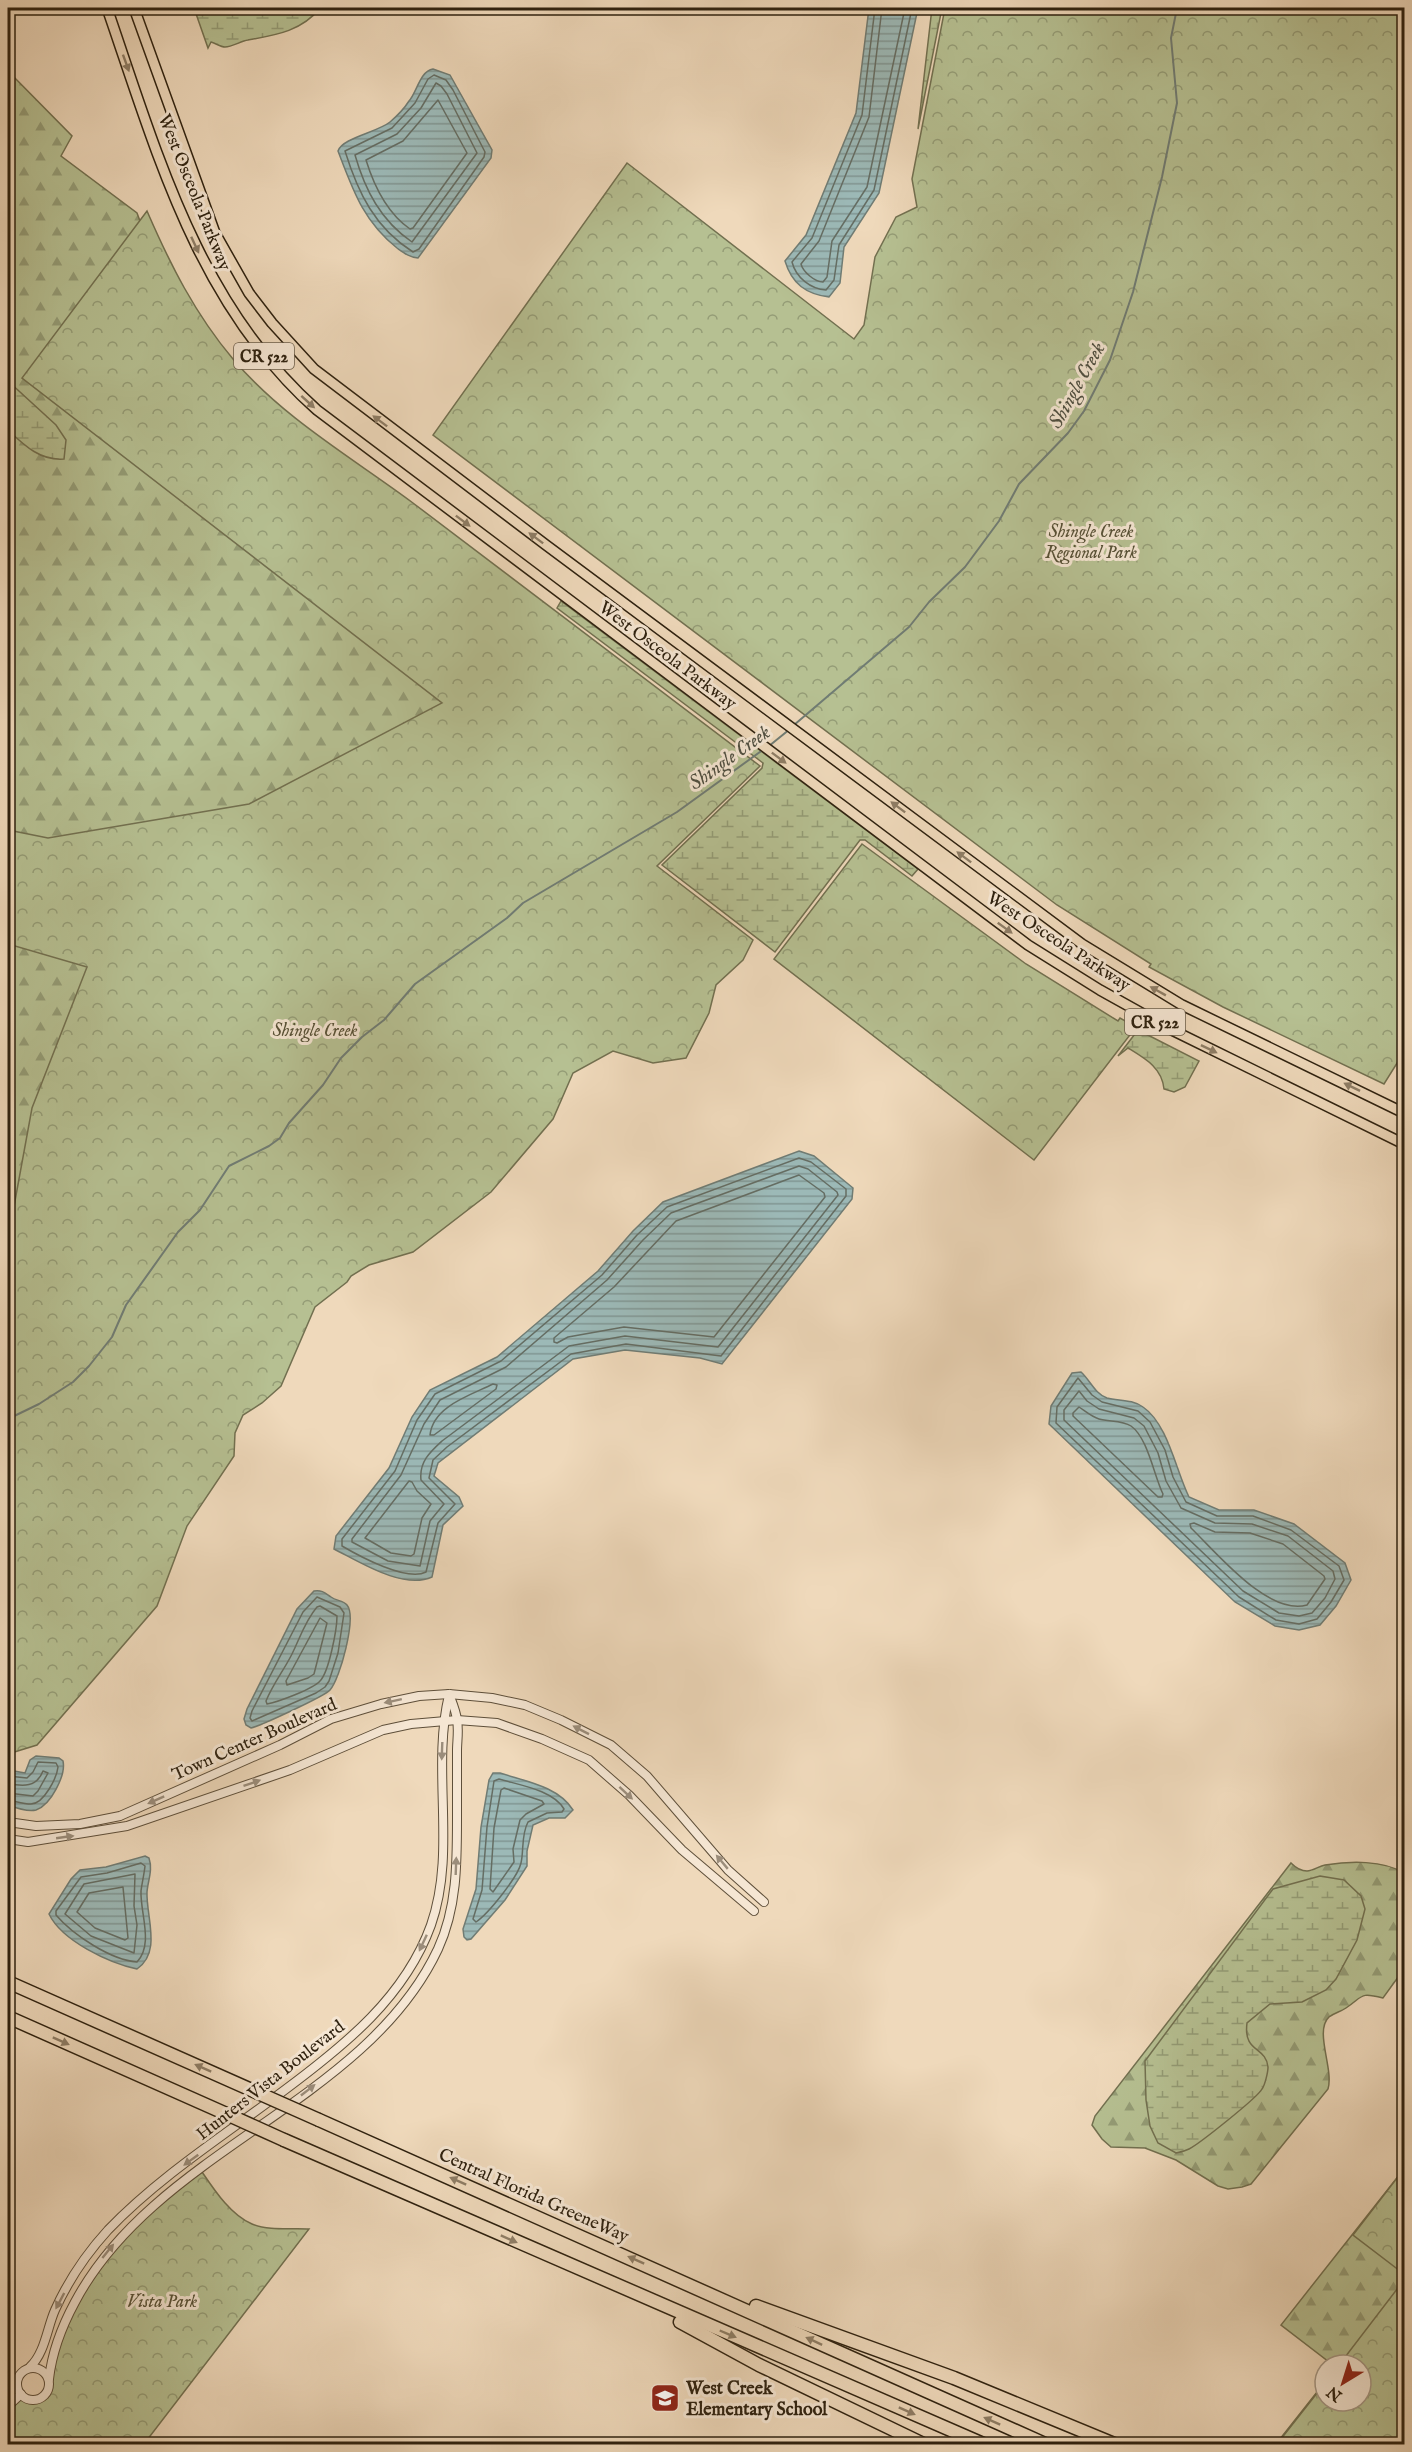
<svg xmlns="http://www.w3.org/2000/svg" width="1412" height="2452" viewBox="0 0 1412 2452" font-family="'IM FELL English',serif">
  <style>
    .forest { fill: url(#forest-firs); stroke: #727050; stroke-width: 1.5 }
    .wetland { fill: url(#wetland-marsh); stroke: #727050; stroke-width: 1.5 }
    .park { fill: url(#park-crowns); stroke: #727050; stroke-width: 1.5 }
    .water { fill: url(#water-rules); stroke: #707c74; stroke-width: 1.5 }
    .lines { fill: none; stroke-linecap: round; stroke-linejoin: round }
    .shore { stroke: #656d63; stroke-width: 1.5 }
    .stream { stroke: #707c74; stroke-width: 2 }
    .minor-casing { stroke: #5e4f3a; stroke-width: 10 }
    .major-casing { stroke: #2e210f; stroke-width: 12 }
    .highway-casing { stroke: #2e210f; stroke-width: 15 }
    .minor { stroke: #f5e6d3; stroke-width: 8 }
    .major { stroke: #efd9bb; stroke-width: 9 }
    .highway { stroke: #efd9bb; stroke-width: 12 }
    .highway-bridge-casing { stroke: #2e210f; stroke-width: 15; stroke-linecap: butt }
    .highway-bridge { stroke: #efd9bb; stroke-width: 12 }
    .oneway { fill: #8e7d65 }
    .oneway2 { fill: #9b8d7b }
    .labels { text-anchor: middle; stroke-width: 6; stroke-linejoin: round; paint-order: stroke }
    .shield { fill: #f5e6d3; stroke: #6a5c4a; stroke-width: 1.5 }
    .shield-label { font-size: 16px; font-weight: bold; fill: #2e210f }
    .street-label { font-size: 18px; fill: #2e210f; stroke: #f5e6d3 }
    .park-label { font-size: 18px; font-style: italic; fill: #575136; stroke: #f5e6d3 }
    .poi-label { font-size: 18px; font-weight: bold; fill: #2e210f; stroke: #f5e6d3; text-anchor: start }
    .water-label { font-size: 20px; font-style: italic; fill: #4f4f41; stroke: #f5e6d3 }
  </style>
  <defs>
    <pattern id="forest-firs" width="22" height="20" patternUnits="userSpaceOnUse" patternTransform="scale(1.5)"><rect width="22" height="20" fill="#b6c092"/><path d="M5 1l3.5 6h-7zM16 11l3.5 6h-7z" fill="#949c76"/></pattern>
    <pattern id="wetland-marsh" width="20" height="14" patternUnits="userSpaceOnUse" patternTransform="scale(1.5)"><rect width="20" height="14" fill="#b6c092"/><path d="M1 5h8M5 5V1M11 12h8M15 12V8" fill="none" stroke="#949c76"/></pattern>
    <pattern id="park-crowns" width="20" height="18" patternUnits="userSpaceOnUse" patternTransform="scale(1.5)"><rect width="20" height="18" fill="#b6c092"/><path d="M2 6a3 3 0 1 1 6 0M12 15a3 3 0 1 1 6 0" fill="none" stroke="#949c76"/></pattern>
    <pattern id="water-rules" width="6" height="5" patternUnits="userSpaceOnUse" patternTransform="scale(1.5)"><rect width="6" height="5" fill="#9cb9b7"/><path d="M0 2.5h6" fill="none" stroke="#809693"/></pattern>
  </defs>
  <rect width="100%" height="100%" fill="#efd9bb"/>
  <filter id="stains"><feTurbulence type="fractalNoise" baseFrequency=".00333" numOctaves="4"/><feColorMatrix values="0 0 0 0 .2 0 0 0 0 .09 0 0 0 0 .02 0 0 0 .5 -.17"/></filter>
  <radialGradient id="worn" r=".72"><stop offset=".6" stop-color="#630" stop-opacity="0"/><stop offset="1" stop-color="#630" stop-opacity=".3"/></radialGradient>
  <g class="forest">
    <path d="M 8,71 L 72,136 L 61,156 L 137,213 L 157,267 L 486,677 L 270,828 L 8,850 Z"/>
    <path d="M 8,930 L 103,954 L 8,1333 Z"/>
    <path d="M 1291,1863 C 1295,1867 1301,1871 1307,1871 C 1313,1871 1319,1866 1325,1865 C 1350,1861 1383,1860 1404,1873 L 1404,1969 L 1383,1998 C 1359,1992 1364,1996 1346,2008 C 1340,2012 1334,2013 1329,2017 C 1314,2031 1334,2069 1328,2089 L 1251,2184 L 1242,2187 L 1228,2189 L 1218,2186 L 1176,2160 L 1145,2148 L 1111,2147 L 1102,2139 L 1092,2125 L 1095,2116 Z"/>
    <path d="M 1404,2169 L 1404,2444 L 1276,2444 L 1325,2382 L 1325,2401 L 1361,2401 L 1361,2365 L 1333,2365 L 1281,2325 Z"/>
  </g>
  <g class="wetland">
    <path d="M 194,8 L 320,8 C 302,31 276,35 248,40 C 241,41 232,47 225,47 C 221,47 215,43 211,42 L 208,48 Z"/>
    <path d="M 932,8 L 942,8 L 918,129 Z"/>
    <path d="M 8,381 L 56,425 L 66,440 L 64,459 C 40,461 24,445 8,430 Z"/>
    <path d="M 561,601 L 918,869 L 912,876 L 865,840 L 860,840 L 775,952 L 662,865 L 762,768 L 763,763 L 557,608 Z"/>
    <path d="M 1138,1030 L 1199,1061 L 1185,1087 L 1174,1092 L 1164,1089 C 1162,1068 1146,1059 1128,1048 L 1118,1056 Z"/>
    <path d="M 1320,1876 L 1344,1880 L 1361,1896 L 1365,1909 L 1357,1940 L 1336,1979 L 1326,1990 L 1302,2002 L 1270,2004 L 1247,2023 C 1243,2053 1266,2046 1268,2067 C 1268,2072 1265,2085 1262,2089 C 1257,2098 1199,2144 1189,2149 C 1185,2151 1180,2152 1176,2153 L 1158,2143 L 1150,2126 L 1146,2100 L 1145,2061 L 1273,1889 Z"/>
  </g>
  <g class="park">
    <path d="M 945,8 L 1404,8 L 1404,1052 L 1384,1084 L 1223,1007 L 1149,967 L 1151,964 L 1057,905 L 433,435 L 627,163 L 854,339 L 864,325 L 875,257 L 896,217 L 917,207 L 912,179 Z"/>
    <path d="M 147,211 C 170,264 195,314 233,359 C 283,418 351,457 413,503 C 528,591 644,678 760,766 L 657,866 L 753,940 L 743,960 L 716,985 L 709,1013 L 686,1058 L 653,1063 L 613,1051 L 573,1073 L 553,1119 L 491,1192 L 413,1252 L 369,1265 L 351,1276 L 347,1282 L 315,1307 L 281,1386 L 262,1403 L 243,1415 L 235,1433 L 234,1456 L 187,1526 L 157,1606 L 37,1745 L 8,1754 L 8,1239 L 32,1108 L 87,967 L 8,944 L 8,830 L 48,838 L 249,804 L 442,703 L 22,378 Z"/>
    <path d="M 862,844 L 1026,964 L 1118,1021 L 1120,1018 L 1136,1027 L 1034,1160 L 774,959 Z"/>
    <path d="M 200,2169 C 213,2188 230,2215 252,2224 C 268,2231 291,2228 309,2229 L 144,2444 L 8,2444 L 8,2406 L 21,2394 C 29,2402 39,2401 47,2393 L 65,2320 L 119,2237 Z"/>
    <path d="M 1404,2169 L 1404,2274 L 1353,2235 Z"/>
    <path d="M 1404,2280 L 1404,2444 L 1277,2444 L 1325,2383 L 1325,2401 L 1361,2401 L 1361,2365 L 1339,2365 Z"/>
  </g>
  <g class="water">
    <path d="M 869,8 L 918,8 L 879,193 L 844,247 L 840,283 L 829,297 C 806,294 792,284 785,261 L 806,235 L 856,113 Z"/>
    <path d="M 433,69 L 450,75 L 492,150 L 491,158 L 418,258 C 409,257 404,253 397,248 C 363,221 353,190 338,151 C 342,138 378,132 390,122 C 397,116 404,109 409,101 C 417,92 420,71 433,69 Z"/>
    <path d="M 799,1151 L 814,1156 L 853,1188 L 852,1199 L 722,1364 L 700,1358 L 625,1350 L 573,1359 L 438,1463 L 434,1476 L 459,1497 L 463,1506 L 443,1525 L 432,1577 C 403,1590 360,1562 334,1549 L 336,1536 L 389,1468 L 412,1417 L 430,1390 L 497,1357 L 598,1271 L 633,1231 L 663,1202 Z"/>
    <path d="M 1081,1372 C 1090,1380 1095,1394 1107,1398 C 1119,1401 1132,1399 1143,1407 C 1168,1424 1176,1471 1189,1497 L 1219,1510 L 1254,1510 L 1294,1524 L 1345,1563 L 1351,1580 L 1336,1606 L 1320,1625 L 1299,1630 L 1275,1626 L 1235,1602 L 1049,1424 L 1051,1406 L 1072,1373 Z"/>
    <path d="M 314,1591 C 323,1590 325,1593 331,1597 C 336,1601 343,1600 347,1605 C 357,1617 340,1679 330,1690 C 325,1696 260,1726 251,1728 L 246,1725 L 244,1719 L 247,1709 L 297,1609 Z"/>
    <path d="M 36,1756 L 59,1758 L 63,1761 C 66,1775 51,1805 36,1810 C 28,1812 16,1808 8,1805 L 8,1770 L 25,1773 L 30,1760 Z"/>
    <path d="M 493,1773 L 500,1773 C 524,1781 558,1786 573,1810 L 565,1818 L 549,1818 L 533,1825 L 527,1851 L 527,1866 L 505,1900 L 471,1939 L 467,1940 L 464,1937 L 463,1929 L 476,1889 L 481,1827 L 489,1780 Z"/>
    <path d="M 145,1856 L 149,1858 C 153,1870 148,1880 147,1892 C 146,1917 162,1952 137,1969 C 109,1963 62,1941 49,1914 L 71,1879 L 80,1870 L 106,1867 Z"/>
  </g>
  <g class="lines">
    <g class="shore">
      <path d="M 875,8 L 862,115 L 812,238 L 792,262 C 796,278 811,289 826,290 L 834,280 L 839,245 L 874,190 L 912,8"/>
      <path d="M 882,8 L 869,117 L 819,241 L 801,264 C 803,272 815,282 823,282 L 827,277 L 832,241 L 867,187 L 905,8"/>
      <path d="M 434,75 L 446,80 L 453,90 L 485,152 L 484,157 L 419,249 L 413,252 C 375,228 358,193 345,151 L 392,128 L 415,103 L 428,79 Z"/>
      <path d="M 436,83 L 441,86 L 447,94 L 477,153 L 412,242 C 381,221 365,190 355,155 L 397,134 L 421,108 Z"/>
      <path d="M 438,100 L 467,153 L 413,228 L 410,229 C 387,213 374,186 366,160 L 403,141 Z"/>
      <path d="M 799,1158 L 811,1162 L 846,1189 L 846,1196 L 721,1356 L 626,1344 L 571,1354 L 447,1447 L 433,1460 L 429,1478 L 455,1504 L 438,1523 L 426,1572 C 407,1582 359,1556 342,1546 L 342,1539 L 395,1471 L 417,1420 L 435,1394 L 501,1361 L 602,1275 L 637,1235 L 667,1207 Z"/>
      <path d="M 799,1166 L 808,1169 L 837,1192 L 838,1195 L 718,1347 L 625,1336 L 569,1346 L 442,1441 C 430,1452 419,1462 421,1480 L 444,1504 L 430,1521 L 420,1566 L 388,1561 L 352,1542 L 352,1539 L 401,1475 L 424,1424 L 440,1400 L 506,1367 L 607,1280 L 643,1240 L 671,1213 Z"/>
      <path d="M 799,1175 L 824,1193 L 825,1197 L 714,1337 L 624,1327 L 568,1337 L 557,1343 L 554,1342 L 554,1338 L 614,1287 L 676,1221 Z"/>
      <path d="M 1078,1378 L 1092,1395 L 1102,1402 L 1138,1411 L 1150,1422 L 1165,1450 L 1173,1477 L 1186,1502 L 1217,1516 L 1253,1516 L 1291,1530 L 1339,1566 L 1344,1580 L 1331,1602 L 1317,1619 L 1299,1624 L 1276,1620 L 1239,1597 L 1056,1423 L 1057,1407 Z"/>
      <path d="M 493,1384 L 497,1385 L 496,1389 L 434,1435 L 430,1435 C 433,1406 471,1395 493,1384 Z"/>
      <path d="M 1079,1391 L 1087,1401 L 1099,1409 L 1134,1418 L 1144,1426 L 1158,1453 L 1166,1481 L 1181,1508 L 1215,1523 L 1252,1524 L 1288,1536 L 1333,1571 L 1335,1579 L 1325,1598 L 1312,1613 L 1299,1616 L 1279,1613 L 1243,1591 L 1064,1420 L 1064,1410 Z"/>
      <path d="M 1079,1407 C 1085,1411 1092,1417 1099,1419 C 1109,1422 1122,1420 1131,1426 C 1148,1438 1154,1476 1163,1494 L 1162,1497 L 1158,1497 L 1073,1416 L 1073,1413 Z"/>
      <path d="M 409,1481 L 412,1482 L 417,1491 L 431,1504 L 422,1518 L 414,1554 L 411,1556 L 391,1553 L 365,1538 Z"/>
      <path d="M 1190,1524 L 1194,1523 L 1215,1532 L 1250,1533 L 1283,1544 L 1324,1576 L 1325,1579 L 1307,1605 C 1268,1616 1217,1553 1191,1528 Z"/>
      <path d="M 317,1597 L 340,1607 L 344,1613 L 338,1653 L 329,1681 L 325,1687 L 316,1693 L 252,1721 L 250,1718 L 252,1711 L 303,1612 Z"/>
      <path d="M 320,1606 L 337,1616 C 337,1629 329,1672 320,1681 C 313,1689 278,1702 267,1704 L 266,1701 C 273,1684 284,1670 292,1654 C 300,1638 305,1621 317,1607 Z"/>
      <path d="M 320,1618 L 327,1623 L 314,1674 L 308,1678 L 287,1685 L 286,1681 Z"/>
      <path d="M 8,1776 L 27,1778 L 33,1772 L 38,1762 L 56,1763 L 58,1767 C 57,1777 44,1804 31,1804 C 23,1804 15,1801 8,1800"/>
      <path d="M 499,1779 C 519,1785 553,1790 564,1809 L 562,1812 L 547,1813 L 528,1822 C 521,1835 524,1850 521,1863 C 518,1877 488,1914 476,1922 L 473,1919 L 482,1890 L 487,1827 L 494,1781 Z"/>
      <path d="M 8,1783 C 23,1787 37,1787 43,1771 L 48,1773 L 38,1791 L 33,1796 L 8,1793"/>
      <path d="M 504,1788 L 542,1801 L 544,1804 L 526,1814 L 520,1820 L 513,1849 L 514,1862 L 493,1892 L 490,1889 L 494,1828 L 501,1790 Z"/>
      <path d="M 141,1863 L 145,1866 C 144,1875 142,1883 141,1891 C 140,1913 154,1944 137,1962 C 111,1960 73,1935 56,1915 L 56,1911 L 81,1877 L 107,1873 Z"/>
      <path d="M 135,1874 L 134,1906 L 137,1925 L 134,1953 L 91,1936 L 65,1914 L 84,1884 Z"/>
      <path d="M 123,1887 L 128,1938 L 125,1940 L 95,1928 L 77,1912 L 89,1893 Z"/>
    </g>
    <g class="stream">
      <path d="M 794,725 L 909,627 L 929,602 L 965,567 L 999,521 L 1019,484 L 1068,433 L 1084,411 L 1110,360 L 1133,292 L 1162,177 L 1177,103 L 1171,38 L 1177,8"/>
      <path d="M 769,746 L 790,729"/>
      <path d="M 8,1419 L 39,1404 L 73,1382 L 89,1366 L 112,1337 L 126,1305 L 178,1232 L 200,1210 L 229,1166 L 269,1146 L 280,1138 L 289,1123 L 323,1085 L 341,1058 L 362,1037 L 384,1020 L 415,984 L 507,918 L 523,903 L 677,812 L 764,749"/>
    </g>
    <g class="minor-casing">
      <g id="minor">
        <path d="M 8,1822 L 36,1826 L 80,1824 L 120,1816 L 280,1745 L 331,1719 L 381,1704 L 419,1696 L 449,1694 L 492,1698 L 525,1705 L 561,1720 L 611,1745 L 647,1776 L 728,1870 L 764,1902"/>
        <path d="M 8,1839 L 28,1842 L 127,1826 L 290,1770 L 383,1730 L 411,1724 L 457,1720 L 497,1723 L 542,1739 L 589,1760 L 629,1795 L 682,1850 L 754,1911"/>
        <path d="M 30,2367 C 45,2353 47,2328 55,2310 C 68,2281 87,2253 108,2230 C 160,2176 226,2134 286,2089 C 345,2045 405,1997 431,1925 C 457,1851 431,1770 449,1695"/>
        <circle cx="33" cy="2384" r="16"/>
        <path d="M 49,2379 C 52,2352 62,2326 75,2302 C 156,2149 365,2104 438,1949 C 457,1908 457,1863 457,1819 C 457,1797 457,1774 457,1751 C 457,1741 459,1730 457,1720 C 456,1711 452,1702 449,1694"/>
        <path d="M 8,2406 L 21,2394"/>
      </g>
    </g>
    <g class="major-casing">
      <g id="major">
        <path d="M 107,8 C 157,153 198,305 317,410 L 1028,945 L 1100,990 L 1170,1029 L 1404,1144"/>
        <path d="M 134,8 L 215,233 L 249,293 L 272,323 L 314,369 L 546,545 L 1082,944 L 1182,1005 L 1404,1113"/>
      </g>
    </g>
    <g class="highway-casing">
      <g id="highway">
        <path d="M 8,1982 L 256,2092"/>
        <path d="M 8,2017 L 231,2116"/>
        <path d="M 319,2120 L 1045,2444"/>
        <path d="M 284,2140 L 983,2444"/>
        <path d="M 756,2306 L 954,2378 L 1114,2444"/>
        <path d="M 680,2322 L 759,2365 L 923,2444"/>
      </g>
    </g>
    <use href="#minor" class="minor"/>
    <use href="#major" class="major"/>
    <use href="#highway" class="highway"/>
    <g class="highway-bridge-casing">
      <g id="highway-bridge">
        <path d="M 256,2092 L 319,2120"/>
        <path d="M 231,2116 L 284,2140"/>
      </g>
    </g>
    <use href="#highway-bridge" class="highway-bridge"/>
  </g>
  <defs><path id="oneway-solid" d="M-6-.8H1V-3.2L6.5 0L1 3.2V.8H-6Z" transform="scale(1.5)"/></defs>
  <g class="oneway">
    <use href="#oneway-solid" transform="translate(126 63) rotate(70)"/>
    <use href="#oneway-solid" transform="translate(195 245) rotate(65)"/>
    <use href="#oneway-solid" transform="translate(308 402) rotate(42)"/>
    <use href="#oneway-solid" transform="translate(380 421) rotate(-143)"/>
    <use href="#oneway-solid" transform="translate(463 521) rotate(37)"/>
    <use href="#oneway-solid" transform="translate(536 538) rotate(-143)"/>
    <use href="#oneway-solid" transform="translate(779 758) rotate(37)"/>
    <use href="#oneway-solid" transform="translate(898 807) rotate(-143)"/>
    <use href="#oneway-solid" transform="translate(964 857) rotate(-143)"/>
    <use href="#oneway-solid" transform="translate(1005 928) rotate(36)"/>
    <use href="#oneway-solid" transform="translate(1158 991) rotate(-151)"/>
    <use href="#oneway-solid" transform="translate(1209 1049) rotate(26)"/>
    <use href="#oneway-solid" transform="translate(1352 1087) rotate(-154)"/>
    <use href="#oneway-solid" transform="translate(61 2041) rotate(24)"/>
    <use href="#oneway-solid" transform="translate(203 2068) rotate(-156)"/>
    <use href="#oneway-solid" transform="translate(458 2181) rotate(-156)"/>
    <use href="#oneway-solid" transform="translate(509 2239) rotate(24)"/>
    <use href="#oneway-solid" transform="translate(636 2260) rotate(-156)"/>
    <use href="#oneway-solid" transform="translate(728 2334) rotate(23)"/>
    <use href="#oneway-solid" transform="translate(814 2341) rotate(-155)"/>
    <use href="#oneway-solid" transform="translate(907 2411) rotate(24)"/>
    <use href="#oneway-solid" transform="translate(992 2421) rotate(-156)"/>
  </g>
  <g class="oneway2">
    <use href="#oneway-solid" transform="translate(393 1701) rotate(168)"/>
    <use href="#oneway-solid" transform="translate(581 1730) rotate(-153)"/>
    <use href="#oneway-solid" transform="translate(442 1751) rotate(92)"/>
    <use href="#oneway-solid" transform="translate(252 1783) rotate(-19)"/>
    <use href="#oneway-solid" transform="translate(626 1793) rotate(43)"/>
    <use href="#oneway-solid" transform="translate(156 1800) rotate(156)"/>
    <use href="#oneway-solid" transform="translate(65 1837) rotate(-8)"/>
    <use href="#oneway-solid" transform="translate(722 1862) rotate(-130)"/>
    <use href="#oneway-solid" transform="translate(456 1866) rotate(-88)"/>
    <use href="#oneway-solid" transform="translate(423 1943) rotate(115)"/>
    <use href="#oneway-solid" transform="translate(308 2090) rotate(-38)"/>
    <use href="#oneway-solid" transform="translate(191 2160) rotate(144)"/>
    <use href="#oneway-solid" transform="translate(108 2251) rotate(-51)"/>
    <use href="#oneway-solid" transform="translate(60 2301) rotate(118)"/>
  </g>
  <defs>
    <g id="school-square" transform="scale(1.5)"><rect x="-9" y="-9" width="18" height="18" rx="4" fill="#8f2418" stroke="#f5e6d3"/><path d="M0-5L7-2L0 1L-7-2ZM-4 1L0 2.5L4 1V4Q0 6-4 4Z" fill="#fff"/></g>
  </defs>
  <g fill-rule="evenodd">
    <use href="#school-square" x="665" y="2398"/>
  </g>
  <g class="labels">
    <g class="shield">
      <rect x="234" y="343" width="60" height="26" rx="4.5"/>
      <rect x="1125" y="1009" width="60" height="26" rx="4.5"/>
    </g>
    <g class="shield-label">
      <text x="264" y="362">CR 522</text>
      <text x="1155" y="1028">CR 522</text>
    </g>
    <g class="street-label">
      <text transform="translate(195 192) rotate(68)" y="6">West Osceola Parkway</text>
      <text transform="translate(668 655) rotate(37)" y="6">West Osceola Parkway</text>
      <text transform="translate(1059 941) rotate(33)" y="6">West Osceola Parkway</text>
      <text transform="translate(254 1739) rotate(-24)" y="6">Town Center Boulevard</text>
      <text transform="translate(270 2080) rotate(-38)" y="6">Hunters Vista Boulevard</text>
      <text transform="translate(534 2195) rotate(24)" y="6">Central Florida GreeneWay</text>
    </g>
    <g class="park-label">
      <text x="1091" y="537">Shingle Creek<tspan x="1091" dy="21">Regional Park</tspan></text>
      <text x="315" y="1036">Shingle Creek</text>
      <text x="162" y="2307">Vista Park</text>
    </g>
    <g class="poi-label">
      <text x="686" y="2394">West Creek<tspan x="686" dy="21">Elementary School</tspan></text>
    </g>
    <g class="water-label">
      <text transform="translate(1076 385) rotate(-61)" y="7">Shingle Creek</text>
      <text transform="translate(729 757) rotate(-36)" y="7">Shingle Creek</text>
    </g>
  </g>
  <rect width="1412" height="2452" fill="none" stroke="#efd9bb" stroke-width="30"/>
  <rect x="9" y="9" width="1394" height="2434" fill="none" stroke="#2e210f" stroke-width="3"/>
  <rect x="15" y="15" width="1382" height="2422" fill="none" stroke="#2e210f" stroke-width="1.5"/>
  <g transform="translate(1343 2383) rotate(218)"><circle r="28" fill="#f5e6d3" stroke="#a59785" stroke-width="1.5"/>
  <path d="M0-4.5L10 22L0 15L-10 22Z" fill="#8f2418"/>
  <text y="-9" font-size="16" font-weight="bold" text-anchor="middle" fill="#2e210f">N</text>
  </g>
  <rect width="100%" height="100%" filter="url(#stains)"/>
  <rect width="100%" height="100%" fill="url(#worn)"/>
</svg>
